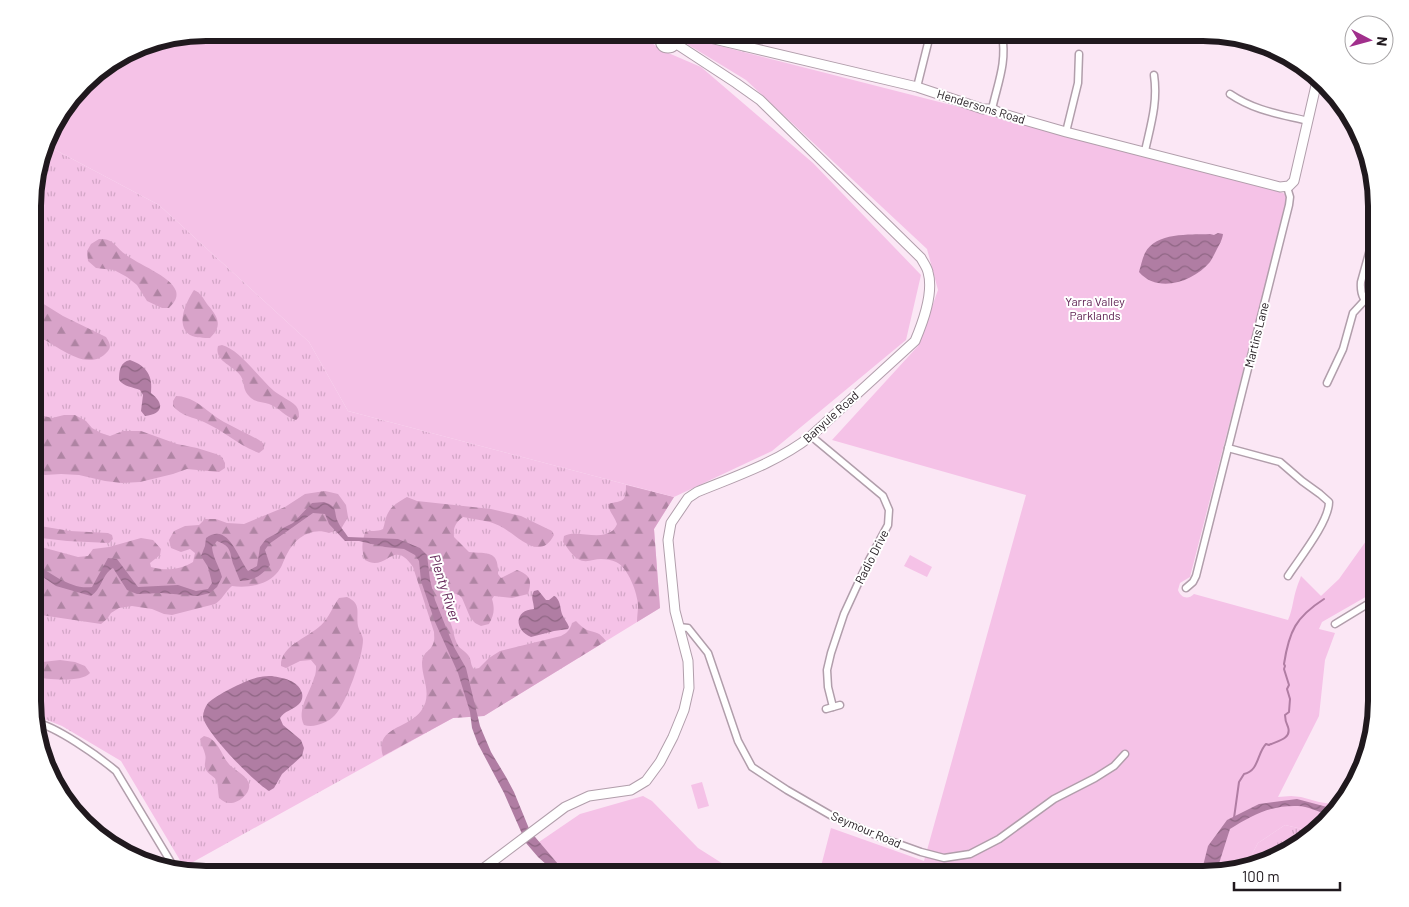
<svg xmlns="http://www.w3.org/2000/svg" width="1409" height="907" viewBox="0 0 1409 907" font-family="Barlow,sans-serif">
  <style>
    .grass { fill: url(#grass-tufts) }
    .forest { fill: url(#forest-firs) }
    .park { fill: #f5c2e7 }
    .water { fill: url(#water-waves) }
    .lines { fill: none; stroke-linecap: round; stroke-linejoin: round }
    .stream { stroke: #b07da3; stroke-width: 2 }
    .street-casing { stroke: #b19eab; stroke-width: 9 }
    .secondary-casing { stroke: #b19eab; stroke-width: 11 }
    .street { stroke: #fff; stroke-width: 6 }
    .secondary { stroke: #fff; stroke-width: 9 }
    .labels { text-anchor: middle; stroke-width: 4; stroke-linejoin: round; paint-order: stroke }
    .street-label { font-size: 12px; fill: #20191e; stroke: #fff }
    .park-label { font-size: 12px; fill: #5f2253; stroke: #fff }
    .water-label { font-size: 14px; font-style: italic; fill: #632557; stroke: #fff }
    .rim { fill: none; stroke: #20191e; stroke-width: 6 }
  </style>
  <defs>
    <pattern id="grass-tufts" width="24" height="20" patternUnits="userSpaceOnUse" patternTransform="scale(1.25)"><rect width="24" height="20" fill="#f5c2e7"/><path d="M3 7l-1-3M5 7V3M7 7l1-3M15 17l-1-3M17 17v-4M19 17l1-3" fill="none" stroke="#d2a6c6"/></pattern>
    <pattern id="forest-firs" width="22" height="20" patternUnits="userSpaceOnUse" patternTransform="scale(1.25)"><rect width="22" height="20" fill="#d8a3c9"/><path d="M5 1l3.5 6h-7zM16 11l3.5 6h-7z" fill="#af84a3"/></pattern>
    <pattern id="water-waves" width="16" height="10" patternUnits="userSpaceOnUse" patternTransform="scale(1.25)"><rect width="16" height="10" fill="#b07da3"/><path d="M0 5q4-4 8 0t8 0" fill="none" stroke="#8f6684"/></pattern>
  </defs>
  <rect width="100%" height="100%" fill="#fbe7f5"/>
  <g class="grass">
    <path d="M 46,145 L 159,205 L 309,342 L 348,411 L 674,497 L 654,529 L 660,608 L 484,716 L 453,718 L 184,867 L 121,761 L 62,726 L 34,715 L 34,184 Z"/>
    <path d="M 1285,825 L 1311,831 L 1289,851 L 1246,865 L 1258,843 Z"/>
  </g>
  <g class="forest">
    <path d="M 99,239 C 103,239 106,239 110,241 C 116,244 119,250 125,254 C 137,264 171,276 176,291 C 178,298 174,303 169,308 L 162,308 L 147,301 L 137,285 L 127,277 L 114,270 L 96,268 L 88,261 L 87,251 L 91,244 Z"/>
    <path d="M 194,290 C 201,293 203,298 207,304 C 217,316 224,325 210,338 C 204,338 196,338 190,335 C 175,325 186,302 194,290 Z"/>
    <path d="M 34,298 L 63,316 L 106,337 C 109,342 112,346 108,351 C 87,376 55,342 34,335 Z"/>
    <path d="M 222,345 C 239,349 259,378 274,391 C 280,396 290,400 296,406 C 299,410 299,413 299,417 L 296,420 C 285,417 280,408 269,404 C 263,402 257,403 251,398 C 241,389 246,383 240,375 C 232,365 214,361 218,346 Z"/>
    <path d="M 176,396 C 197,397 206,412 224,422 C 235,428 248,434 259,440 L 264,444 L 264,449 L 259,453 C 238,445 224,431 204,422 C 193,417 181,416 173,406 L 173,401 Z"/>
    <path d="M 34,411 L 44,416 L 52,418 L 64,415 L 75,415 L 86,421 L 92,428 L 101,433 L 110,436 L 123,431 L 141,431 L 177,444 L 197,448 L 216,454 L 222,457 L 225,463 L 225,468 L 219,472 L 187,469 L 173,474 L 140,482 L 122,483 L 105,481 L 79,475 L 61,474 L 45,475 L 34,471 Z"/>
    <path d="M 626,485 L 674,497 L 654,529 L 660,608 L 637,622 C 637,616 638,611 638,606 C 638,594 628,567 616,562 C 612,560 606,559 601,559 C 593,559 586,564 578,559 C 572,556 567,547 563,542 L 564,536 C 576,529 599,541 612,531 C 613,531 617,525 617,524 C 615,517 609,512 608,504 C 623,500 626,503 626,485 Z"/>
    <path d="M 325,491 L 338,494 L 346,505 L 348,517 L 341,529 L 329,533 C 311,527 295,538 287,554 C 283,561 282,568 276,574 C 265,586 246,588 232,586 C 225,592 222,600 215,604 L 172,615 L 164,614 L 152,609 L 132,606 L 119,608 L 111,613 L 107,619 L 101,624 L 34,614 L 34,545 L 78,557 L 88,556 L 93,549 L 109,547 L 141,538 L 153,540 L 161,549 L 160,555 L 150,563 L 151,567 C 166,571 180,570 193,562 L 195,553 L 190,549 L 181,552 L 171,548 L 169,540 L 174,531 L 185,526 L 199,525 L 205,519 L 216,519 L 227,523 L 244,524 L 285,507 L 305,494 Z"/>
    <path d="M 407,497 L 417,501 L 491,509 L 521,516 L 552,531 L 554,535 C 541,560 522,540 508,531 C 503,527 496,524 490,522 C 482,520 472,519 463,517 C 455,523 453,528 454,537 L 469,552 C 488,554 499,550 498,574 L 501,578 L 517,570 C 531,575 532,581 528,594 L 512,598 L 494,596 L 492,599 C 495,609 494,615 489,624 L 481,626 L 475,623 L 470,617 L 462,598 L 459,595 L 444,590 L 441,594 C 443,605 447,614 451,624 C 454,632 454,640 459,647 C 462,650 466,652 468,655 C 472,660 470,665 474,669 L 479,668 L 489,658 L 500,651 L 561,636 C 567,633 570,630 572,623 L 576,621 C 579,624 583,628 587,630 C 597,633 599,632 606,641 L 484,716 L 453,718 L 383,756 C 374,727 408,729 421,711 C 433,695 422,679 422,663 C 423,651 430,652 433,644 C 435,640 434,636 434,632 L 413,567 C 393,537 387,573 365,560 C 361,549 362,543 365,532 C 371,530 377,532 383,529 C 385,524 385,518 388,513 C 391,506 400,501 407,497 Z"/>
    <path d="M 34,525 L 70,531 L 108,533 L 112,535 L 113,539 L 109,543 L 67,541 L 41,538 L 34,537 Z"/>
    <path d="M 347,597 C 362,604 356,612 358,626 C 359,631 363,635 363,640 C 363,656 346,704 335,715 C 328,723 314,728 304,725 C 296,710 310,693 314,678 C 316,674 316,670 316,666 L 311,660 L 300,661 L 286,668 L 281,666 C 280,644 312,637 324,622 C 330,615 333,606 339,598 Z"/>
    <path d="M 60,660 L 75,662 L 85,666 L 90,673 C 81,683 47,679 34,677 L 34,663 Z"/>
    <path d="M 204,736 C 220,739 221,758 232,767 C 238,772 247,776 249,784 C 251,793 238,804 229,803 C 225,803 222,800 219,798 C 218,792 218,786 217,782 C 215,776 209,775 206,770 C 203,764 207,760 205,754 C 204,749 201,745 200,739 Z"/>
  </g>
  <g class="park">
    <path d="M 206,33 L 641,33 L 659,49 L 701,67 L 813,163 L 921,275 L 906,340 L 772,451 L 674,497 L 348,411 L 309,342 L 159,205 L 46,145 L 51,129 L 91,76 L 140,46 Z"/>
    <path d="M 693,39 L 967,109 L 1283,193 L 1286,195 L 1286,203 L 1190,577 L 1180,583 L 1178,590 C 1181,598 1188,600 1194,594 L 1288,620 C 1293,609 1293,598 1297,587 C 1298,583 1300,580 1301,576 L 1321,596 L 1339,579 L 1376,527 L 1376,557 L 1367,568 L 1376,584 L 1376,591 L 1322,622 L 1319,629 L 1335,633 L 1325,660 L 1319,716 L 1278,797 L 1291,796 L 1301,797 L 1319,802 L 1338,805 L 1311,831 L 1285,825 L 1258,843 L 1246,865 L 1214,874 L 819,874 L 831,828 L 924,861 L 1026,495 L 832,440 L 918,346 L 938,290 L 927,249 L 746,80 L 687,44 L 688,40 Z"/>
    <path d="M 910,555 L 932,567 L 927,577 L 904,566 Z"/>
    <path d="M 702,782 L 709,806 L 698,809 L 691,785 Z"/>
    <path d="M 643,796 L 652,801 L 698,848 L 739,874 L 565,874 L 564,871 L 539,842 L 580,814 Z"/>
  </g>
  <g class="water">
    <path d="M 1218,233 L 1223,234 C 1222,241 1219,245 1216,251 C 1214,255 1212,259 1210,262 C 1193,282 1158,294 1139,272 C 1141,266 1142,259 1145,253 C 1156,232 1189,235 1210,234 L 1214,235 Z"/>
    <path d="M 130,360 C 147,366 153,376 151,393 C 164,403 164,414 145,416 L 141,411 L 143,395 L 140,390 C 133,387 124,387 119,380 C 119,371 120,362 130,360 Z"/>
    <path d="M 324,502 C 339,507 333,512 338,522 C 340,527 345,532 348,537 L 398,539 L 420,548 L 427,555 L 430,580 L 435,600 L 454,647 L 466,668 L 480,726 L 491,752 L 506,777 L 514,792 L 530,831 L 564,871 L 565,874 L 557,874 L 538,857 L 526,843 L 504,793 L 478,744 L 472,728 L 470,712 L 458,673 L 435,622 L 421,581 L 419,561 L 415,555 L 404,549 L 385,547 L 359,541 L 345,541 L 329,524 L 325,514 L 313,513 L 269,544 L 265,550 L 270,565 C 261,576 255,580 240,581 C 238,576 236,571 234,566 C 229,553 233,547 217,541 L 212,547 C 213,558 219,566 222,577 L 217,587 L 210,593 L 198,596 L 161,593 L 137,594 L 127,590 L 113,568 C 102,574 102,589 91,596 L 56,586 L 34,571 L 34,563 C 51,573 71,590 92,587 L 108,558 L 117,559 L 138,587 L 178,585 L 196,591 L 208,589 L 212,583 L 208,567 L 201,556 L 205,546 L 206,538 C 228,522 237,556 248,571 L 257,566 L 260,547 L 266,539 L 279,532 L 283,528 L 293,523 L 312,503 Z"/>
    <path d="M 538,590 L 546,600 L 549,600 L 554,596 L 556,597 C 561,603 560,608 562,614 C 564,619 567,622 569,627 L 568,629 L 554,631 L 531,637 C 514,630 514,610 534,609 C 534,602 530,597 534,591 Z"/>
    <path d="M 272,676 C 283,678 298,680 302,693 C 303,697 302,701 299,704 C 293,710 284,711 280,718 L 283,725 L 301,740 L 304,748 L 302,756 L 282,774 L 274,788 L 269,791 C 255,783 205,732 203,717 C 203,712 205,707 208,703 C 218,694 247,679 260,677 C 264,676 268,676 272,676 Z"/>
    <path d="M 1297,799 L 1327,807 L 1336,807 L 1328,815 C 1319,812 1307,806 1298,806 C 1271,805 1252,815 1230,829 L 1216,873 L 1201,874 L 1208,846 L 1227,820 L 1259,804 Z"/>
  </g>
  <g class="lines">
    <path class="stream" d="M 1234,818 L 1239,782 L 1244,774 C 1259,771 1257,753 1266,744 L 1269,745 C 1277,741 1292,739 1288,727 C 1286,723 1285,720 1285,715 L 1289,712 L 1290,699 L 1287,689 L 1289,685 L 1284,669 L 1285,666 L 1284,664 C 1289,631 1296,617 1324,599"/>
    <g class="street-casing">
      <g id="street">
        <path d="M 744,47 L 747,33"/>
        <path d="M 917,87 L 929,39 L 928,33"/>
        <path d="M 1230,94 C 1255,111 1280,114 1308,121"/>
        <path d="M 992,109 C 998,82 1007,63 1002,34"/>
        <path d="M 1066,132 L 1078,83 L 1079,54"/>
        <path d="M 1145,151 C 1151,124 1158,102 1154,75"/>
        <path d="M 1376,228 L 1361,282 C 1360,295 1364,303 1376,309"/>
        <path d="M 1327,383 L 1343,349 L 1353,313 L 1365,300"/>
        <path d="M 811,436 L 883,496 L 889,510 L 888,525 L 867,564 L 844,614 L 831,653 L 827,670 L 828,687 L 833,707"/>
        <path d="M 1228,448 L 1280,462 L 1302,481 L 1320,494 L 1329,502 C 1329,522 1299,559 1288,576"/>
        <path d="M 1186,588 L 1193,582 L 1196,576 L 1289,205 L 1290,197 L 1287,187"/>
        <path d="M 1335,624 L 1376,599"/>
        <path d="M 679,627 L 688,628 L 708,653 L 738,741 L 752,767 L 787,790 L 832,816 L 882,838 L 921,852 L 944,858 L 970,854 L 999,839 L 1054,799 L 1095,778 L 1114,766 L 1125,754"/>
        <path d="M 826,709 L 840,705"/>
        <path d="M 34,722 C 56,726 98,756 116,771 L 175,869"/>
      </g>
    </g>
    <g class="secondary-casing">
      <g id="secondary">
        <path d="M 664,33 C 659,37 658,48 668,48 C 678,48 676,37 671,33"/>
        <path d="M 675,37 L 689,33 L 917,87 L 983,109 L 992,109 L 1000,113 L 1066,132 L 1280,187 L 1289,186 L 1294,181 L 1317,81"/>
        <path d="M 476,874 L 565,807 L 589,796 L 631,790 L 646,781 L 660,762 L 673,737 L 684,710 L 689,688 L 688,661 L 675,611 L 668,540 L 671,523 L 688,498 L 697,492 C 736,476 778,462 811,436 L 915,341 C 923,322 934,293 928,272 C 927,267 923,262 921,258 L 760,100 L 736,83 L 675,43"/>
      </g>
    </g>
    <use href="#street" class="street"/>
    <use href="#secondary" class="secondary"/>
  </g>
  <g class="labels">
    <g class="street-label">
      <text transform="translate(981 107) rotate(17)" y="4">Hendersons Road</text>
      <text transform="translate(1257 335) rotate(-76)" y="4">Martins Lane</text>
      <text transform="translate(831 417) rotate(-42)" y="4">Banyule Road</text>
      <text transform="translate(872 557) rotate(-63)" y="4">Radio Drive</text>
      <text transform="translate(866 830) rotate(23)" y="4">Seymour Road</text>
    </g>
    <g class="park-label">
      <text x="1095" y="306">Yarra Valley<tspan x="1095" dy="14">Parklands</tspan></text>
    </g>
    <g class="water-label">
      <text transform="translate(445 588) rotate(72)" y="5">Plenty River</text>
    </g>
  </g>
  <path d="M0 0H1409V907H0ZM206 41H1203A165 165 0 0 1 1368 206V701A165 165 0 0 1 1203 866H206A165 165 0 0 1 41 701V206A165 165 0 0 1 206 41Z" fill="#fff" fill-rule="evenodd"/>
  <path class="rim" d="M206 41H1203A165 165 0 0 1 1368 206V701A165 165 0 0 1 1203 866H206A165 165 0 0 1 41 701V206A165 165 0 0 1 206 41Z"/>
  <g transform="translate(1369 40) rotate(96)"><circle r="24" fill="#ffffff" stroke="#a6a3a5"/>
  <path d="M0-4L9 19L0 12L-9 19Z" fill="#a12f8c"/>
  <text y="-8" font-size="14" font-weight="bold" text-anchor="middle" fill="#20191e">N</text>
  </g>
  <path d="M1234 882v8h106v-8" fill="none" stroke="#20191e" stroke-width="2.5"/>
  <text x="1242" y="882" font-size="15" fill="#20191e" stroke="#ffffff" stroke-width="4" paint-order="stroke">100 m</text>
</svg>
